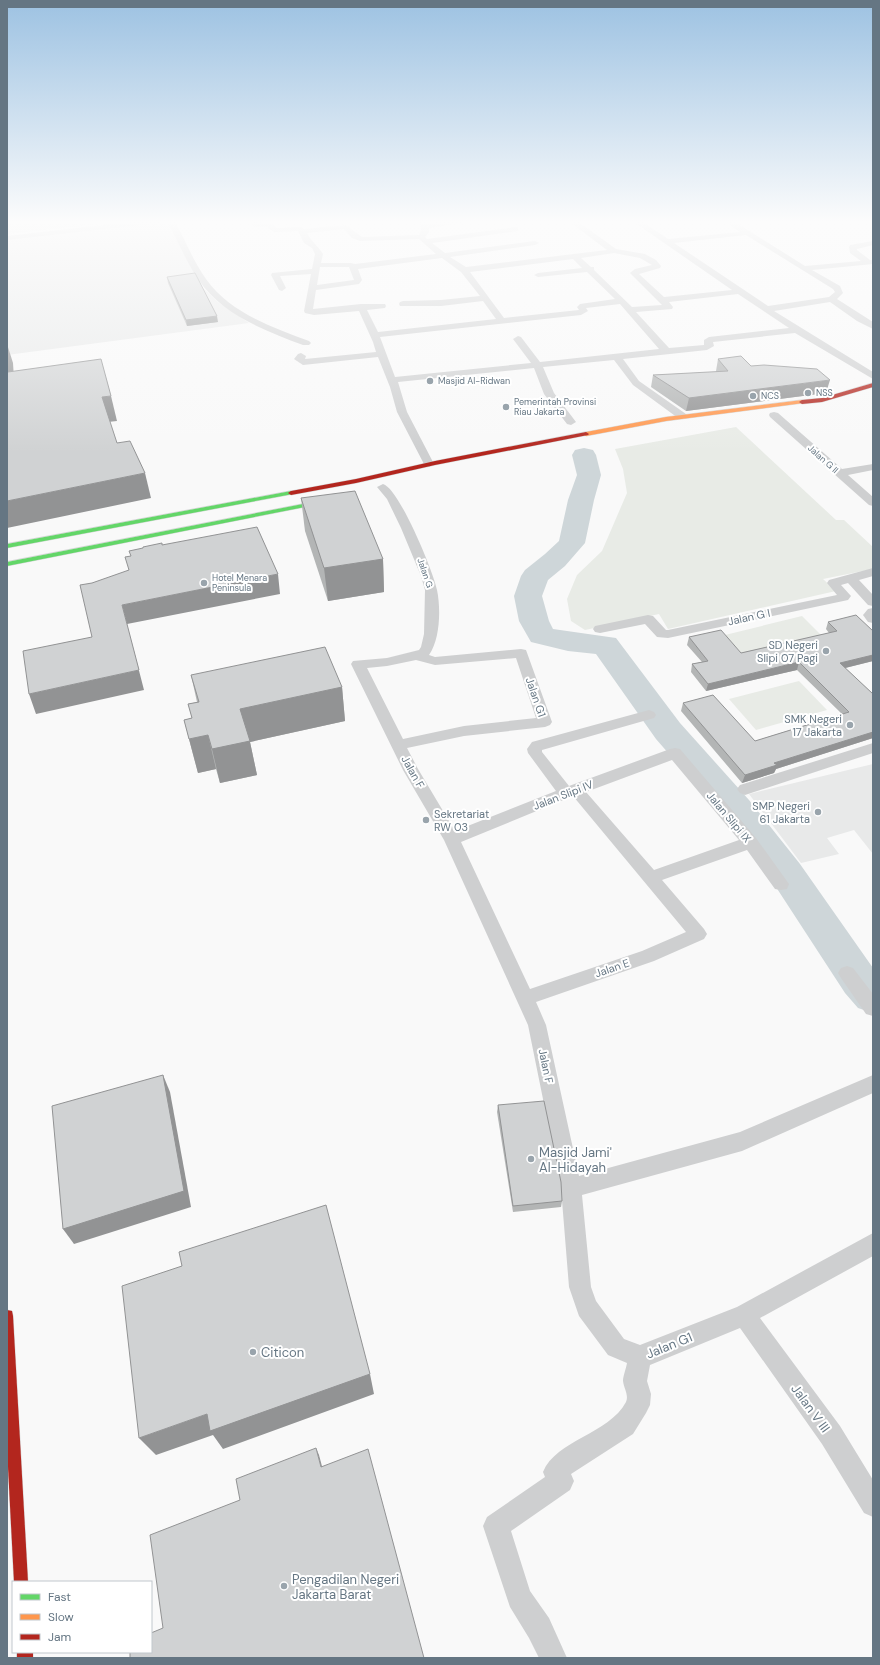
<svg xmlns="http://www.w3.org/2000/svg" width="880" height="1665" viewBox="0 0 880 1665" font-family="'DM Sans',sans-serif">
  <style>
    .built { fill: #e8e9e9 }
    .green { fill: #e8ebe6 }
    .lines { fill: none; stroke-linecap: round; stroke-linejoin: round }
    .river { fill: #ced6d9; fill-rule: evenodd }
    .fast-casing { stroke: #d5d6d7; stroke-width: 1 }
    .slow-casing { stroke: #d5d6d7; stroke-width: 1 }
    .jam-casing { stroke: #d5d6d7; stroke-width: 1 }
    .street { fill: #cecfd0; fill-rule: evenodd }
    .fast { fill: #63d668; fill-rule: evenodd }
    .slow { fill: #ff974d; fill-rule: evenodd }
    .jam { fill: #b3261e; fill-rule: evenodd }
    .wall { fill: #b3b5b5 }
    .shaded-wall { fill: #929394 }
    .building { fill: #d0d2d3; stroke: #929394 }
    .poi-dot { fill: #99a4ac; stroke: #fff; stroke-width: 1.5 }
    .labels { text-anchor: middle; stroke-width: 4; stroke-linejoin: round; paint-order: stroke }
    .far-poi-label { font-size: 9px; fill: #657683; stroke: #fff; text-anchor: start }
    .far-street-label { font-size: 9px; fill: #657683; stroke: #fff }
    .street-label { font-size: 11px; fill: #657683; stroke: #fff }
    .poi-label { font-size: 11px; fill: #657683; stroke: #fff; text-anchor: end }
    .near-poi-label { font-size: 13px; fill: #657683; stroke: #fff; text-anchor: start }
    .near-street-label { font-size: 13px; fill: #657683; stroke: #fff }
  </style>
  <rect width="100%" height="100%" fill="#f9f9f9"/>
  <g class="built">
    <path d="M 7,220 L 136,220 L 7,234 Z"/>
    <path d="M 159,222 L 168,224 L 203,288 L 218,302 L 249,323 L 7,355 L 7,239 Z"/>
    <path d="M 873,764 L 873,854 L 854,830 L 827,838 L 839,854 L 801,863 L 749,794 Z"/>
  </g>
  <g class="green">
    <path d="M 736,427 L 836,520 L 844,520 L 873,547 L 873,569 L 823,579 L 836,591 L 668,629 L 659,614 L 585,630 L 571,621 L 567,599 L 577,575 L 602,551 L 627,493 L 623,469 L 615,449 Z"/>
    <path d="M 802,616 L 821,635 L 742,654 L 725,635 Z"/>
    <path d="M 799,681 L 827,710 L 756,730 L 729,699 Z"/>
  </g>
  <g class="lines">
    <path class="river" d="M 584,448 L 593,450 L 596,455 L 601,475 L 594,500 L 585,543 L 565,566 L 548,580 L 542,596 L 549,621 L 553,629 L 616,638 L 680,723 L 749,800 L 800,864 L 873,968 L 873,1013 L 858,1008 L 845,993 L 774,884 L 725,818 L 656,739 L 596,654 L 568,651 L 531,642 L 519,621 L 514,596 L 521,576 L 525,570 L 545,554 L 559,541 L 568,500 L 577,475 L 572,455 L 575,450 Z"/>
    <g class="fast-casing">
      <g id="fast">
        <path d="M 291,491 L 293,492 L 293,494 L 7,548 L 7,544 Z"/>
        <path d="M 308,503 L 310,504 L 310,506 L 7,566 L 7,562 Z"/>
      </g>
    </g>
    <g class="slow-casing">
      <path id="slow" d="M 802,400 L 804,401 L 804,403 L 666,421 L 586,436 L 583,434 L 586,432 L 666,417 Z"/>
    </g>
    <g class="jam-casing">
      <g id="jam">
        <path d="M 873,383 L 873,387 L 822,402 L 802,404 L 799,402 L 802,400 L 822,398 Z"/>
        <path d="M 586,432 L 589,434 L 588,435 L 435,465 L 356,483 L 291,495 L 288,493 L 291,491 L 356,479 L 435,461 Z"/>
        <path d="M 7,1310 L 12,1311 L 13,1316 L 28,1582 L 14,1582 L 7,1448 Z"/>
        <rect x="17" y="1652" width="16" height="6"/>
      </g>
    </g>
    <g class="street">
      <path d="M 147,220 L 174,220 C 185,239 193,261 206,279 C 230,313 272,327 309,341 L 311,343 L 309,345 L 303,345 C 264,330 222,315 198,279 C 186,261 178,241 167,222 L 7,240 L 7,236 Z"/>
      <path d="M 249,220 L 257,220 L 258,222 L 272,223 L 276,228 L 301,227 L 304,229 L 346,225 L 362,237 L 419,235 C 423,229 420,225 417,220 L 425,220 L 427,223 L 453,220 L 471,220 L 467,222 L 429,228 L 429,232 L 425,237 L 427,239 L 515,227 L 518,227 L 518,231 L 432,243 L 445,253 L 535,241 L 539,243 L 535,245 L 450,257 L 466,267 L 607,250 L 567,220 L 576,220 L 616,249 L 645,254 L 656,260 L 661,266 L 660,268 L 639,274 L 664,297 L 732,290 L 631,220 L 640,220 L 668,239 L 740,232 L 723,220 L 732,220 L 805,266 L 861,261 L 850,253 L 849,247 L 850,245 L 873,241 L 873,245 L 857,249 L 857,250 L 870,260 L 873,260 L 873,264 L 812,270 L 840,286 L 843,293 L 837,299 L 873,322 L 873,329 L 857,321 L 830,302 L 774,311 L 873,372 L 873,379 L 795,333 L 713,342 L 714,346 L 707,350 L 623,359 L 639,381 L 686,414 L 687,416 L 682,419 L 678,418 L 633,385 L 614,360 L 543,367 L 554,393 L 576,422 L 571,425 L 567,424 L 544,394 L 534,368 L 398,382 L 407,412 L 434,464 L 429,467 L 425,466 L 397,412 L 390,387 L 378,357 L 303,365 L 294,359 L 298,354 L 301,353 L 306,356 L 305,359 L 376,352 L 373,342 L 359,311 L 314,315 L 305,313 L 304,311 L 311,274 L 280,276 L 286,288 L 282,291 L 279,290 L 271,275 L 272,273 L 312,269 L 315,254 L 312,248 L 304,243 L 298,231 L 274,232 L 267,227 L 253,226 ZM 344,229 L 352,238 L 360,241 L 419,239 L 436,254 L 355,264 L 351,263 L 321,263 L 323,254 C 318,246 311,241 307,233 ZM 746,235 L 833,289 L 835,292 L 829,297 L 768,306 L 674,243 ZM 614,253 L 640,258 L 652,265 L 635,269 L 630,273 L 662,305 L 632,307 L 594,270 L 594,267 L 591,267 L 581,258 ZM 442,258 L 461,272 L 480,296 L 441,300 L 403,301 L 400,302 L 399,304 L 400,306 L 441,306 L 483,301 L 496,319 L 378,332 L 367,310 L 385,308 L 386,306 L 385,304 L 361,304 L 313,309 L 316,290 L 359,284 L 362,280 L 358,269 ZM 573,259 L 582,268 L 538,273 L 534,275 L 538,277 L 587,272 L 615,299 L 580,304 L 577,307 L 579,310 L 504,318 L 470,272 ZM 320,267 L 349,267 L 354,280 L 317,285 ZM 738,294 L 789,328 L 709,337 L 704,340 L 704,345 L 669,348 L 636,312 L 672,309 L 673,307 L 669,302 ZM 620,304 L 659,349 L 540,362 L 521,337 L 518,336 L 513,339 L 531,363 L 395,377 L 380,337 L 581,315 L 588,311 L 586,308 Z"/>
      <path d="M 774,412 L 778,413 L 842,469 L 873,464 L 873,470 L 848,475 L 873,497 L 873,506 L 869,505 L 770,417 L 769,415 L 770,413 Z"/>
      <path d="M 383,484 C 399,488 434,573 437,590 C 441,609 440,640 429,655 L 435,657 L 521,649 L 526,650 L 552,722 L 550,725 L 545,727 L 464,736 L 407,748 L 418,769 L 455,831 L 556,791 L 528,753 L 527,749 L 532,742 L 649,710 L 654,712 L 656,715 L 654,718 L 542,750 L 542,752 L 569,786 L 670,749 L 675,748 L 680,749 L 756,838 L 789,884 L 787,889 L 781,890 L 775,889 L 747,850 L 662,880 L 704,929 L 707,934 L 704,939 L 654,961 L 536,1002 L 546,1025 L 579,1176 L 740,1132 L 873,1075 L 873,1093 L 742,1151 L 582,1195 L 591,1287 L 596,1301 L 624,1339 L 640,1345 L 737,1307 L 873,1233 L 873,1256 L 760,1318 L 840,1426 L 873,1480 L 873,1517 L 864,1513 L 822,1444 L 740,1328 L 650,1365 L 647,1381 L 651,1394 L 650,1405 L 646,1413 L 633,1434 L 571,1474 L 574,1481 L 570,1490 L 511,1531 L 530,1591 L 549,1618 L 567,1658 L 539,1658 L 529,1638 L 510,1607 L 483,1526 L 487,1517 L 545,1477 L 543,1472 C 556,1440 609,1434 626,1402 C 629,1395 624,1389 623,1381 C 623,1376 626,1369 627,1363 L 608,1355 L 579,1316 L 569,1287 L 561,1188 L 528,1025 L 444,840 L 403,770 L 351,664 L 353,661 L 387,658 L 419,650 L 421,647 L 424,634 L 425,590 L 421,576 L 401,528 L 387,499 L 377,487 ZM 516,658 L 536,718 L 464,726 L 403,739 L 367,668 L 387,666 L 416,660 L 435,665 ZM 672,760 L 739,840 L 654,870 L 586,792 ZM 573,796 L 686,932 L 642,951 L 530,989 L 461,842 Z"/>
      <path d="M 873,568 L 873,576 L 859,580 L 873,595 L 873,606 L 868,605 L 848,583 L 841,585 L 851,596 L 848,600 L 668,638 L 657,637 L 645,624 L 600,633 L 595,632 L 593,629 L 595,626 L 648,615 L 653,616 L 666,630 L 668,630 L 837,595 L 827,583 L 829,580 Z"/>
      <path d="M 873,608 L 873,623 L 868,622 L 863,615 L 868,609 Z"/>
      <path d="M 873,743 L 873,753 L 745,795 L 740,793 L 737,789 L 740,785 Z"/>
      <path d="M 847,966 L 853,968 L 873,994 L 873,1016 L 866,1014 L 841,978 L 838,973 L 841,968 Z"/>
    </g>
    <use href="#fast" class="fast"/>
    <use href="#slow" class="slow"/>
    <use href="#jam" class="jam"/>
  </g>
  <g class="wall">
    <path d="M 167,277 L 218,322 L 187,326 L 168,283 Z"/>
    <path d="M 718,359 L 751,366 L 826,393 L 686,411 L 651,387 L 653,375 L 716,372 L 716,371 Z"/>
    <path d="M 301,498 L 383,559 L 384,592 L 328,601 L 305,531 Z"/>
    <path d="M 828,622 L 873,631 L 873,661 L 845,668 L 873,694 L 873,738 L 776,769 L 774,773 L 742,783 L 681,711 L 683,703 L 755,741 L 842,714 L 797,670 L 706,691 L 691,672 L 692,664 L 702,662 L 687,645 L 689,637 L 741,653 L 829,633 L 826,629 Z"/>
    <path d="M 191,675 L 342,687 L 345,721 L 250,742 L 257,775 L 220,783 L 216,769 L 198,773 L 184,720 L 192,718 L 188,704 L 197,702 Z"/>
    <path d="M 498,1105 L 562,1201 L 561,1207 L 513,1212 L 497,1112 Z"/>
  </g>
  <g class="shaded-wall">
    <path d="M 217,316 L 218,322 L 187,326 L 186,320 Z"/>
    <path d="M 7,344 L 13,363 L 15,396 L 8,372 Z"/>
    <path d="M 830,380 L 826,393 L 686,411 L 689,398 Z"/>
    <path d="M 111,396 L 117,421 L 108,422 L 102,397 Z"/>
    <path d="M 145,473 L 151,498 L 7,528 L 7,501 Z"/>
    <path d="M 383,559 L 384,592 L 328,601 L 324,568 Z"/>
    <path d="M 278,574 L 280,594 L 127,624 L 144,690 L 36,714 L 29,694 L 139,670 L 122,605 Z"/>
    <path d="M 873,655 L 873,661 L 837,670 L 840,663 Z"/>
    <path d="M 799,662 L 797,670 L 706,691 L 708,684 Z"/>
    <path d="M 342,687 L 345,721 L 250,742 L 257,775 L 220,783 L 212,749 L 240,709 Z"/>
    <path d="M 873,732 L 873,738 L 776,769 L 774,773 L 742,783 L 745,775 L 774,763 Z"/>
    <path d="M 208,735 L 216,769 L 198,773 L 189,739 Z"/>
    <path d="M 163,1075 L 170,1092 L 191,1207 L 74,1244 L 63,1229 Z"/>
    <path d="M 370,1374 L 374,1394 L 223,1449 L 213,1435 L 156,1455 L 139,1438 L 207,1414 Z"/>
    <path d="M 316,1448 L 319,1455 L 324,1474 L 321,1467 Z"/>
  </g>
  <g class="building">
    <path d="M 195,273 L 217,316 L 186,320 L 167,277 Z"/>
    <path d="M 741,356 L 751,366 L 764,365 L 817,369 L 830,380 L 689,398 L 653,375 L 728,371 L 718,359 Z"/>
    <path d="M 7,359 L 8,372 L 101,359 L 111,396 L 102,397 L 117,443 L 130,441 L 145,473 L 7,501 Z"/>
    <path d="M 355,491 L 383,559 L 324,568 L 301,498 Z"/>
    <path d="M 257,527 L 278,574 L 122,605 L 139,670 L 29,694 L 23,651 L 92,637 L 80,585 L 92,583 L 129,570 L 125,557 L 131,556 L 129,551 L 143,548 L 143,547 L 162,543 L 162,545 Z"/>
    <path d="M 856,615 L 873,631 L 873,655 L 840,663 L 873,694 L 873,725 L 872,726 L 873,727 L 873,732 L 774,763 L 777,765 L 745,775 L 683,703 L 713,695 L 755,741 L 849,712 L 799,662 L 708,684 L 692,664 L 708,661 L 689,637 L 721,630 L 741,653 L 837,631 L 828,622 Z"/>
    <path d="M 325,647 L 342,687 L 240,709 L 250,741 L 212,749 L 208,735 L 189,739 L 184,720 L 192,718 L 188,704 L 199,702 L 191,675 Z"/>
    <path d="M 163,1075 L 184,1191 L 63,1229 L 52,1106 Z"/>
    <path d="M 544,1101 L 561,1182 L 562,1201 L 513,1206 L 498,1105 Z"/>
    <path d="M 326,1205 L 370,1374 L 210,1431 L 207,1414 L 139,1438 L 122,1286 L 182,1266 L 179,1252 Z"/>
    <path d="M 316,1448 L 321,1467 L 368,1449 L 424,1658 L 130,1658 L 130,1652 L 151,1652 L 151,1633 L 163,1628 L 150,1535 L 240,1500 L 236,1479 Z"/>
  </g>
  <linearGradient id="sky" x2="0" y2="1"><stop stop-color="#9dc2e2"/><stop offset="0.49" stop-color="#fcfcfc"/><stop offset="1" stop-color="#fcfcfc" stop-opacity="0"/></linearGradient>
  <rect width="880" height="453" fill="url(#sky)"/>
  <g class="poi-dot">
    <circle cx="430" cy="381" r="4"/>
    <circle cx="808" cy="393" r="4"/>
    <circle cx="753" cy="396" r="4"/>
    <circle cx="506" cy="407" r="4"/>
    <circle cx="204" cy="583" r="4"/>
    <circle cx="826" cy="651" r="4"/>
    <circle cx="850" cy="725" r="4"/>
    <circle cx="818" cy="812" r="4"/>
    <circle cx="426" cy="820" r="4"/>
    <circle cx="531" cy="1159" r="4"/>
    <circle cx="253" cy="1352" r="4"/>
    <circle cx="284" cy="1586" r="4"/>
  </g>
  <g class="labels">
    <g class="far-poi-label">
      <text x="438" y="384">Masjid Al-Ridwan</text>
      <text x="816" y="396">NSS</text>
      <text x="761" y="399">NCS</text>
      <text x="514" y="405">Pemerintah Provinsi<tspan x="514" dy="10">Riau Jakarta</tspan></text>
      <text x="212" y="581">Hotel Menara<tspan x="212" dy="10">Peninsula</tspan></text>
    </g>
    <g class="far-street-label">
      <text transform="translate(823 459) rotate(42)" y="3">Jalan G II</text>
      <text transform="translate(425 573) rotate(71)" y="3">Jalan G</text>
    </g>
    <g class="street-label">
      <text transform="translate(749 617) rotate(-12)" y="4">Jalan G I</text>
      <text transform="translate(536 697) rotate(71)" y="4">Jalan G1</text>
      <text transform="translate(413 772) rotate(61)" y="4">Jalan F</text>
      <text transform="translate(563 795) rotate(-21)" y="4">Jalan Slipi IV</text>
      <text transform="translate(729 817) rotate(50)" y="4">Jalan Slipi IX</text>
      <text transform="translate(612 968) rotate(-19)" y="4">Jalan E</text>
      <text transform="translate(546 1066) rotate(78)" y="4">Jalan F</text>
    </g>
    <g class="poi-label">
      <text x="818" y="649">SD Negeri<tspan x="818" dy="13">Slipi 07 Pagi</tspan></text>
      <text x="842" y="723">SMK Negeri<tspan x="842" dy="13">17 Jakarta</tspan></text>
      <text x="810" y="810">SMP Negeri<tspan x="810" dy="13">61 Jakarta</tspan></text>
      <text x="434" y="818" text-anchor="start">Sekretariat<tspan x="434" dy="13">RW 03</tspan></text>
    </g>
    <g class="near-poi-label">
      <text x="539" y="1157">Masjid Jami'<tspan x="539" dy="15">Al-Hidayah</tspan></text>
      <text x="261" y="1357">Citicon</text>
      <text x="292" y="1584">Pengadilan Negeri<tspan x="292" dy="15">Jakarta Barat</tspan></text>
    </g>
    <g class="near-street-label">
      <text transform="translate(669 1345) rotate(-22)" y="5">Jalan G1</text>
      <text transform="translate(811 1408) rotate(54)" y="5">Jalan V III</text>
    </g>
  </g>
  <rect width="880" height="1665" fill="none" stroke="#657683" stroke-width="16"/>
  <rect x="12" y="1581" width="140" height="72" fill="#ffffff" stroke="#c1c8cd"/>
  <rect x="20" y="1594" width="20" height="6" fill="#63d668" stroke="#c1c8cd"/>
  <text x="48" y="1601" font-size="12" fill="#657683">Fast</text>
  <rect x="20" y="1614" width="20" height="6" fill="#ff974d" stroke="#c1c8cd"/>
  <text x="48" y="1621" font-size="12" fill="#657683">Slow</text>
  <rect x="20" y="1634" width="20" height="6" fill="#b3261e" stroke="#c1c8cd"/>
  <text x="48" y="1641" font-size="12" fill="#657683">Jam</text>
</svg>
